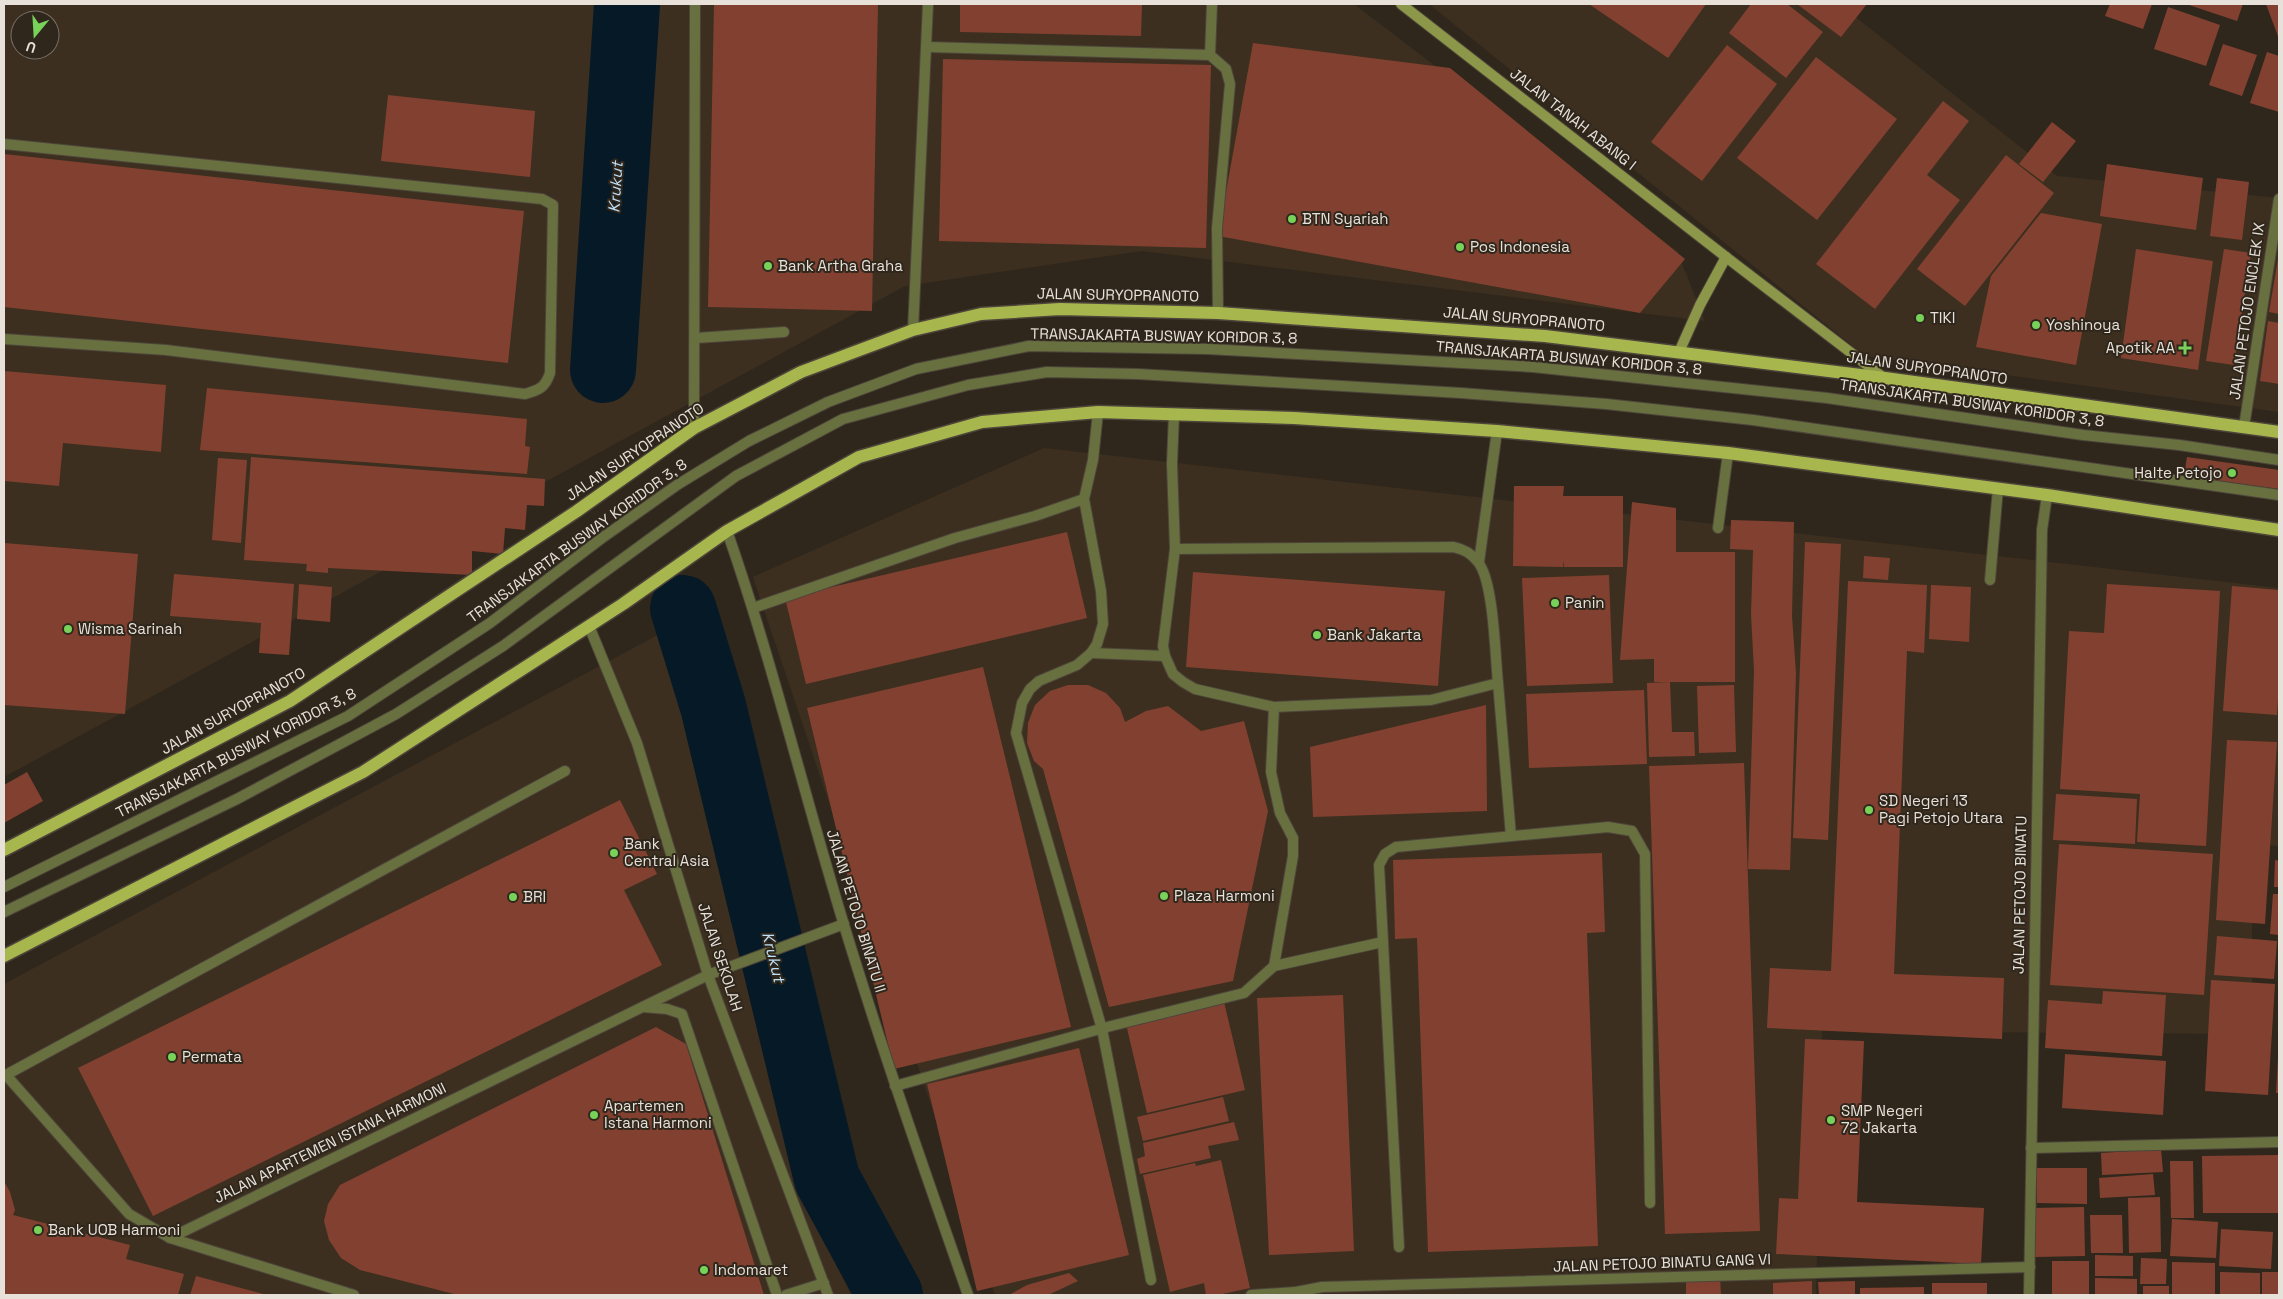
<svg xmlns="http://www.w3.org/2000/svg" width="2283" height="1299" viewBox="0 0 2283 1299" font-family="'Space Grotesk',sans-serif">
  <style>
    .built { fill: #3c2f1f; fill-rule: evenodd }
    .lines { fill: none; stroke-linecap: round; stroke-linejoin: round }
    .river { stroke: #061927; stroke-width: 66 }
    .building { fill: #824130 }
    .lane-casing { stroke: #4d453a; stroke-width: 12 }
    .street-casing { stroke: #4d453a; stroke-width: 12 }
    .secondary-casing { stroke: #4d453a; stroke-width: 12 }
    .primary-casing { stroke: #4d453a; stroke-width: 15 }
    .lane { stroke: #687040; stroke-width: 10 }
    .street { stroke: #687040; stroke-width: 10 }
    .secondary { stroke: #8c9749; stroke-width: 10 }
    .primary { stroke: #a8b64e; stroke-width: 12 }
    .poi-dot { fill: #78d259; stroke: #30271c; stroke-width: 2 }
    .labels { text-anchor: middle; stroke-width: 4; stroke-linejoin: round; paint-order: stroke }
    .street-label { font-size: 15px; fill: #e7e1da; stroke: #30271c }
    .poi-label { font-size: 15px; fill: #e7e1da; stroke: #30271c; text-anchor: start }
    .water-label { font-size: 16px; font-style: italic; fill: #bddff8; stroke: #30271c }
  </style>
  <rect width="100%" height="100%" fill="#30271c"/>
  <g class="built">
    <path d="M 4,4 L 1354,4 L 1677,251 L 1705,321 L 1142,251 L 905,286 L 4,777 ZM 20,20 L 50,20 L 50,50 L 20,50 Z"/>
    <path d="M 1429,4 L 1839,4 L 2057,176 L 2279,198 L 2279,412 L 1865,356 Z"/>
    <path d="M 1044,448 L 2279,588 L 2279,846 L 2252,844 L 2252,1034 L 1822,1031 L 1816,1295 L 995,1295 L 753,577 Z"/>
    <path d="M 667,630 L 684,710 L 807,1205 L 851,1295 L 4,1295 L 4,984 Z"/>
  </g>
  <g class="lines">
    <g class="river">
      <path d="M 603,370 L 627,4"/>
      <path d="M 683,608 L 713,706 L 827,1179 L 890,1295"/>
    </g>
  </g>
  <g class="building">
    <path d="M 714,4 L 878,4 L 872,311 L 708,307 Z"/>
    <path d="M 960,4 L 1142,4 L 1141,36 L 960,32 Z"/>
    <path d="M 1589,4 L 1706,4 L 1668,58 Z"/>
    <path d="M 1751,4 L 1787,4 L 1823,32 L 1786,78 L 1729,33 Z"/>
    <path d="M 1797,4 L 1867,4 L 1841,37 Z"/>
    <path d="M 2110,4 L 2152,4 L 2143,29 L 2105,16 Z"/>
    <path d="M 2186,4 L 2243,4 L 2237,21 Z"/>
    <path d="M 2266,4 L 2279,4 L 2279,39 Z"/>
    <path d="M 2168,7 L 2220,25 L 2206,66 L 2154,49 Z"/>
    <path d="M 1253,43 L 1450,68 L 1685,259 L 1640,313 L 1218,236 Z"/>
    <path d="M 2223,44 L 2257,55 L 2242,96 L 2209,85 Z"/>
    <path d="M 1727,45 L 1777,84 L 1702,181 L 1651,142 Z"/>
    <path d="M 2267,52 L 2279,56 L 2279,112 L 2250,103 Z"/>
    <path d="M 1816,57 L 1897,119 L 1817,220 L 1737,158 Z"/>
    <path d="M 943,59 L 1211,65 L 1206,248 L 939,241 Z"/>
    <path d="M 388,95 L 535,111 L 530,177 L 381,161 Z"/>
    <path d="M 1943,101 L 1969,121 L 1927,175 L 1960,200 L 1875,309 L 1816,264 Z"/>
    <path d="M 2052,122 L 2076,141 L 2043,182 L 2019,164 Z"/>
    <path d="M 4,154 L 524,211 L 508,363 L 4,307 Z"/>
    <path d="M 2006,155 L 2054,193 L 1965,306 L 1917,269 Z"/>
    <path d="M 2107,164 L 2203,178 L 2196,230 L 2100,216 Z"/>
    <path d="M 2217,178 L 2249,182 L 2242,240 L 2210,236 Z"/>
    <path d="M 2041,213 L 2102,224 L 2076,365 L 1976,347 L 1991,276 Z"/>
    <path d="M 2136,249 L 2213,261 L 2198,370 L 2121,358 Z"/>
    <path d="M 2224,249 L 2251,253 L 2234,365 L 2206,361 Z"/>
    <path d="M 2278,259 L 2279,259 L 2279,314 L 2269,312 Z"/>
    <path d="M 2268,321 L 2279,323 L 2279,384 L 2260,381 Z"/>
    <path d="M 4,371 L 166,385 L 161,452 L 63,443 L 59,486 L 4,481 Z"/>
    <path d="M 207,388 L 527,419 L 525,446 L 530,447 L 527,474 L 200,450 Z"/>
    <path d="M 251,457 L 545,479 L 544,506 L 527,505 L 525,530 L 505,528 L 503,554 L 472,551 L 472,575 L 328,568 L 328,573 L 306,571 L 307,564 L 244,560 Z"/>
    <path d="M 2187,457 L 2279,470 L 2279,489 L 2184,476 Z"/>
    <path d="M 218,458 L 247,460 L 241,543 L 212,540 Z"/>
    <path d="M 1514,486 L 1564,486 L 1563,496 L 1623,496 L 1623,567 L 1564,567 L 1564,560 L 1563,567 L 1513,566 Z"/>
    <path d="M 1632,502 L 1676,508 L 1676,552 L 1735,552 L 1735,682 L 1654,682 L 1654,659 L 1620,660 Z"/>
    <path d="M 1731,520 L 1794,522 L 1792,616 L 1796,673 L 1790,870 L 1748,869 L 1754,671 L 1751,614 L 1753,550 L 1730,549 Z"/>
    <path d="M 1067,532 L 1087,618 L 806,684 L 785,598 Z"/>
    <path d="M 1805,542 L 1841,544 L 1828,840 L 1793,838 Z"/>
    <path d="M 4,543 L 138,554 L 125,714 L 4,705 Z"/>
    <path d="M 1864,556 L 1890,558 L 1888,580 L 1863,578 Z"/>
    <path d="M 1193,572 L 1445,591 L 1438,686 L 1186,667 Z"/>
    <path d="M 174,574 L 294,584 L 289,655 L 259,653 L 261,623 L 170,616 Z"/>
    <path d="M 1609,575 L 1613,683 L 1527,686 L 1522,578 Z"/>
    <path d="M 1848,581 L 1927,585 L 1924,653 L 1907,651 L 1894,974 L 2004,978 L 2002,1039 L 1767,1028 L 1770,968 L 1831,971 Z"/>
    <path d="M 299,584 L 332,587 L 330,622 L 297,619 Z"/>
    <path d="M 2107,584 L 2220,591 L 2206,846 L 2137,842 L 2140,794 L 2060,789 L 2069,631 L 2104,633 Z"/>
    <path d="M 1931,585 L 1971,587 L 1969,642 L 1929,639 Z"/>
    <path d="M 2232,586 L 2279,590 L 2279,684 L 2277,715 L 2223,711 Z"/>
    <path d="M 983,667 L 1071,1027 L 894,1069 L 807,708 Z"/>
    <path d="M 1670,682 L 1672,732 L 1694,732 L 1695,756 L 1649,757 L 1647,683 Z"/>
    <path d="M 1068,685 L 1088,685 L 1106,693 L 1120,708 L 1125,722 L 1146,711 L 1168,706 L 1201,731 L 1244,721 L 1268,811 L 1233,981 L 1109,1007 L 1043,769 L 1034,761 L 1027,743 L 1028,723 L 1035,705 L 1050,691 Z"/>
    <path d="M 1734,685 L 1736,752 L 1699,753 L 1697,686 Z"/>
    <path d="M 1644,690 L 1647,764 L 1529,768 L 1526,694 Z"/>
    <path d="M 1486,705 L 1487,811 L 1313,817 L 1310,747 Z"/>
    <path d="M 2227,740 L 2277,742 L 2265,924 L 2216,920 Z"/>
    <path d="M 1744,763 L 1760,1231 L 1665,1234 L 1649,766 Z"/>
    <path d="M 27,772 L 43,801 L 4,823 L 4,785 Z"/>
    <path d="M 2056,794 L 2137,799 L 2135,844 L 2053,840 Z"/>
    <path d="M 620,800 L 657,874 L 624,890 L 662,965 L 153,1216 L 78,1068 Z"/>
    <path d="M 2059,844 L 2213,854 L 2204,995 L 2050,985 Z"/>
    <path d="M 1602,853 L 1605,932 L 1587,933 L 1598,1246 L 1428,1252 L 1417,938 L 1395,939 L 1393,860 Z"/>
    <path d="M 2275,860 L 2279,861 L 2279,887 L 2274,887 Z"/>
    <path d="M 2273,894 L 2279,894 L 2279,935 L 2270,934 Z"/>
    <path d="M 2217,936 L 2277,941 L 2274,979 L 2214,975 Z"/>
    <path d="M 2211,980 L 2275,984 L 2268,1095 L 2205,1091 Z"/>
    <path d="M 2103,991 L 2166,995 L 2162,1056 L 2045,1048 L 2048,1000 L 2102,1004 Z"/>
    <path d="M 1343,995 L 1354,1251 L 1269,1255 L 1257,998 Z"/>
    <path d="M 1224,1002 L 1245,1090 L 1147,1113 L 1126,1024 Z"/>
    <path d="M 656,1027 L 686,1044 L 764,1295 L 458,1295 L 360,1270 L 341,1258 L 329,1240 L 324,1221 L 328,1204 L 340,1185 Z"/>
    <path d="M 1805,1039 L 1864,1041 L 1857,1202 L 1984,1208 L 1981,1264 L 1776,1254 L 1779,1198 L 1798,1199 Z"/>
    <path d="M 1079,1048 L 1129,1255 L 977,1291 L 927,1084 Z"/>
    <path d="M 2065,1054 L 2166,1061 L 2163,1115 L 2062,1108 Z"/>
    <path d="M 2278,1058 L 2279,1058 L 2279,1093 L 2276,1093 Z"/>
    <path d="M 1223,1097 L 1229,1121 L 1143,1141 L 1137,1117 Z"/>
    <path d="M 1234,1122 L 1239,1140 L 1208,1146 L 1211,1158 L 1140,1174 L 1137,1159 L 1145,1156 L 1143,1143 Z"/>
    <path d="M 2161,1149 L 2163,1172 L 2102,1175 L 2101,1153 Z"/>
    <path d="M 2279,1155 L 2279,1213 L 2203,1213 L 2202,1156 Z"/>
    <path d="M 1221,1160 L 1250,1288 L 1218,1295 L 1206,1295 L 1204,1283 L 1170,1292 L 1143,1175 L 1195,1163 L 1196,1166 Z"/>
    <path d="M 2170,1161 L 2193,1161 L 2194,1218 L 2171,1218 Z"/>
    <path d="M 2037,1168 L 2087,1168 L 2087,1204 L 2037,1203 Z"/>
    <path d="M 2153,1174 L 2155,1195 L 2100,1198 L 2099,1178 Z"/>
    <path d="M 4,1181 L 10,1192 L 15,1210 L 13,1215 L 130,1245 L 126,1259 L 184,1274 L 178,1295 L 4,1295 Z"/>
    <path d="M 2160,1197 L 2161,1252 L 2129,1253 L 2128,1198 Z"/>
    <path d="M 2084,1207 L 2085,1256 L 2035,1257 L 2034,1208 Z"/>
    <path d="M 2090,1215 L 2122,1215 L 2123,1253 L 2091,1253 Z"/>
    <path d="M 2172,1219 L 2218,1222 L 2216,1258 L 2170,1256 Z"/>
    <path d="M 2221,1229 L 2273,1232 L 2271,1269 L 2219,1266 Z"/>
    <path d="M 2095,1255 L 2133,1256 L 2133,1276 L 2095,1276 Z"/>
    <path d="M 2141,1258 L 2167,1259 L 2166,1284 L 2140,1284 Z"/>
    <rect x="2052" y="1261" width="37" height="34"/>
    <path d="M 2172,1262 L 2215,1263 L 2215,1295 L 2172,1295 Z"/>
    <path d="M 2220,1272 L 2260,1273 L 2260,1295 L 2220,1295 Z"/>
    <rect x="2262" y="1272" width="17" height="23"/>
    <path d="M 1069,1273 L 1078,1281 L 1048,1295 L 1009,1295 L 1027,1285 Z"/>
    <path d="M 196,1276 L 267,1295 L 190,1295 Z"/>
    <path d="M 1720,1276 L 1721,1295 L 1686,1295 L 1686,1277 Z"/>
    <path d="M 2095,1278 L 2137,1279 L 2137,1295 L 2095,1294 Z"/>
    <path d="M 1812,1281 L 1812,1295 L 1773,1295 L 1773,1283 Z"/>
    <path d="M 1855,1281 L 1855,1295 L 1819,1295 L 1818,1282 Z"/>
    <rect x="1932" y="1283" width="55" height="12"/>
    <rect x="2143" y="1286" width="26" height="9"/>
    <path d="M 1924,1287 L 1924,1295 L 1860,1295 L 1860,1288 Z"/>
  </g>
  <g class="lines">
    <g class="lane-casing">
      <g id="lane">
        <path d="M 927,47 L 1210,55 L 1226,69 L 1230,84 L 1217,228 L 1218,313"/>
        <path d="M 1210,55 L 1212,4"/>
        <path d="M 4,144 L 542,199 L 553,205 L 550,373 C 545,388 539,390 525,394 L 166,350 L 4,339"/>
        <path d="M 913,330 L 928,4"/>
        <path d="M 696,338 L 784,332"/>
        <path d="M 1098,412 L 1093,460 L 1084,499 L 1101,591 L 1103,624 L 1097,644 L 1091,653 L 1077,665 L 1039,681 L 1030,689 L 1022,703 L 1016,733 L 1102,1029 L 1151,1280"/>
        <path d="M 1174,414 L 1172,464 L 1175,549 L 1163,646 L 1165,656 L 1173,674 L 1183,682 L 1195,689 L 1274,707 L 1431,700 L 1498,683 C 1495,655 1494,582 1478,562 C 1471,553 1464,549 1453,547 L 1175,549"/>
        <path d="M 694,428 L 695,4"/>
        <path d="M 1718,528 L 1728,453"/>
        <path d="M 727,531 C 772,660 804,794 844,925 C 882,1050 925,1172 968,1295"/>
        <path d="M 1479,562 L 1497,431"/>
        <path d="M 1990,580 L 1998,488"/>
        <path d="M 753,608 L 955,538 L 1035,516 L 1084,499"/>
        <path d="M 1091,653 L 1165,656"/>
        <path d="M 1498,683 L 1511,836"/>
        <path d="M 1274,707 L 1271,772 L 1280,813 L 1293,838 L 1293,856 L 1274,966"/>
        <path d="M 4,887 L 348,716 L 490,623 L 602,538 L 677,485 L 749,441 L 828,402 L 916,369 L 1029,346 L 1208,349 L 1533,367 L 1827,398 L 2083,435 L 2179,445 L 2279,460"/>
        <path d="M 4,912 L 237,799 L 396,714 L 503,646 L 736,476 L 843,419 L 968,385 L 1047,372 L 1138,374 L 1461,393 L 1606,404 L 1753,420 L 2279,495"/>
        <path d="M 643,1007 L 667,1009 L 682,1014 L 777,1295"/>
        <path d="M 6,1075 L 129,1214 L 170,1238 L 354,1295"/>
        <path d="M 4,1076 L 565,771"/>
        <path d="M 895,1086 L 1111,1026 L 1244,993 L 1274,966 L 1383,942"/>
        <path d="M 170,1238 L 708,975 L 844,924"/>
        <path d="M 1399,1247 L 1379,865 L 1385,854 L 1396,847 L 1608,827 L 1632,831 L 1645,854 L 1650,1203"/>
        <path d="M 786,1295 L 824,1283"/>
      </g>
    </g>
    <g class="street-casing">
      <g id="street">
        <path d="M 2244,427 L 2279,199"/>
        <path d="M 589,626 L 637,743 L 708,975 L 828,1295"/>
        <path d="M 2031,1148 L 2279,1142"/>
        <path d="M 1251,1295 L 1296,1292"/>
        <path d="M 1295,1295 L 1296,1292 L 1322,1287 L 2030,1267"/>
        <path d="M 2029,1295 L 2042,530 L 2047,495"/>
      </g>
    </g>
    <g class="secondary-casing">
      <g id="secondary">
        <path d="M 1401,4 L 1726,257 L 1884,378"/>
        <path d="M 1679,352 L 1700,305 L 1726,257"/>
      </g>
    </g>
    <g class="primary-casing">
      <g id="primary">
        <path d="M 4,850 L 290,701 L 577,511 L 694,428 L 801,372 L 913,330 L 981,314 L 1060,309 L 1218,313 L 1545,336 L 1885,378 L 2279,432"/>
        <path d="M 4,956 L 363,772 L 623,604 L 727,531 L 859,457 L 982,422 L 1098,412 L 1294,418 L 1497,431 L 1728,453 L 2047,495 L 2279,530"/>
      </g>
    </g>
    <use href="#lane" class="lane"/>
    <use href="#street" class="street"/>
    <use href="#secondary" class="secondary"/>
    <use href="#primary" class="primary"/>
  </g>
  <g class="poi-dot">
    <circle cx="1292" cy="219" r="5"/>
    <circle cx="1460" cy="247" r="5"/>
    <circle cx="768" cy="266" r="5"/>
    <circle cx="1920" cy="318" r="5"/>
    <circle cx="2036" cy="325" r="5"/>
    <path d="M2182.5 340.5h5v5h5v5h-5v5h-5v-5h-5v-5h5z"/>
    <circle cx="2232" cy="473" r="5"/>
    <circle cx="1555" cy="603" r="5"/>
    <circle cx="68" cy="629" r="5"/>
    <circle cx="1317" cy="635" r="5"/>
    <circle cx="1869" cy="810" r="5"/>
    <circle cx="614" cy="853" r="5"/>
    <circle cx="1164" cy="896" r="5"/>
    <circle cx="513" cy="897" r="5"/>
    <circle cx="172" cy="1057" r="5"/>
    <circle cx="594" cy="1115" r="5"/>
    <circle cx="1831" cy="1120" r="5"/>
    <circle cx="38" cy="1230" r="5"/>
    <circle cx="704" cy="1270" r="5"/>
  </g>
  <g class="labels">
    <g class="street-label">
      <text transform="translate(1573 119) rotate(38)" y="5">JALAN TANAH ABANG I</text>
      <text transform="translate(1118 295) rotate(1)" y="5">JALAN SURYOPRANOTO</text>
      <text transform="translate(2247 311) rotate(-82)" y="5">JALAN PETOJO ENCLEK IX</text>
      <text transform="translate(1524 319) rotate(5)" y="5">JALAN SURYOPRANOTO</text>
      <text transform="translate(1164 336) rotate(1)" y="5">TRANSJAKARTA BUSWAY KORIDOR 3, 8</text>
      <text transform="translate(1569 358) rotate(5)" y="5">TRANSJAKARTA BUSWAY KORIDOR 3, 8</text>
      <text transform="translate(1927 368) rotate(8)" y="5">JALAN SURYOPRANOTO</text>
      <text transform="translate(1972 403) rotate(8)" y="5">TRANSJAKARTA BUSWAY KORIDOR 3, 8</text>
      <text transform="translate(635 452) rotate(-34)" y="5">JALAN SURYOPRANOTO</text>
      <text transform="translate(577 541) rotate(-36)" y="5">TRANSJAKARTA BUSWAY KORIDOR 3, 8</text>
      <text transform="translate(233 711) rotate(-29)" y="5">JALAN SURYOPRANOTO</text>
      <text transform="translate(236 753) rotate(-27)" y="5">TRANSJAKARTA BUSWAY KORIDOR 3, 8</text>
      <text transform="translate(2020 895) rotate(-89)" y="5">JALAN PETOJO BINATU</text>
      <text transform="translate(856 911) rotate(73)" y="5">JALAN PETOJO BINATU II</text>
      <text transform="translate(720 957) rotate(72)" y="5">JALAN SEKOLAH</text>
      <text transform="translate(330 1143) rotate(-26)" y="5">JALAN APARTEMEN ISTANA HARMONI</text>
      <text transform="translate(1662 1263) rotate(-2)" y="5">JALAN PETOJO BINATU GANG VI</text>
    </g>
    <g class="poi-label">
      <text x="1302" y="224">BTN Syariah</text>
      <text x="1470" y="252">Pos Indonesia</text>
      <text x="778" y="271">Bank Artha Graha</text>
      <text x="1930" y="323">TIKI</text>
      <text x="2046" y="330">Yoshinoya</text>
      <text x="2175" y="353" text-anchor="end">Apotik AA</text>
      <text x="2222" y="478" text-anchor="end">Halte Petojo</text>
      <text x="1565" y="608">Panin</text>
      <text x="78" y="634">Wisma Sarinah</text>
      <text x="1327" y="640">Bank Jakarta</text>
      <text x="1879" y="806">SD Negeri 13<tspan x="1879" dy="17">Pagi Petojo Utara</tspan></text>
      <text x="624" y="849">Bank<tspan x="624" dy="17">Central Asia</tspan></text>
      <text x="1174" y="901">Plaza Harmoni</text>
      <text x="523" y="902">BRI</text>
      <text x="182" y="1062">Permata</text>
      <text x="604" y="1111">Apartemen<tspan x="604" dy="17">Istana Harmoni</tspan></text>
      <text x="1841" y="1116">SMP Negeri<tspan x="1841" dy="17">72 Jakarta</tspan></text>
      <text x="48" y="1235">Bank UOB Harmoni</text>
      <text x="714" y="1275">Indomaret</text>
    </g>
    <g class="water-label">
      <text transform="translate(615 187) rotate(-86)" y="6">Krukut</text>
      <text transform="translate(774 957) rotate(76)" y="6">Krukut</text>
    </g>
  </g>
  <rect width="2283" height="1299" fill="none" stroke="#e7e1da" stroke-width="10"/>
  <g transform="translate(35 35) rotate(198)"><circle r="24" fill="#30271c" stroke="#797168"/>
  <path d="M0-4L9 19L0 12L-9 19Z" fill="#78d259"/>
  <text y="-8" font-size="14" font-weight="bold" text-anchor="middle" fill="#e7e1da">U</text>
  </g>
</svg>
